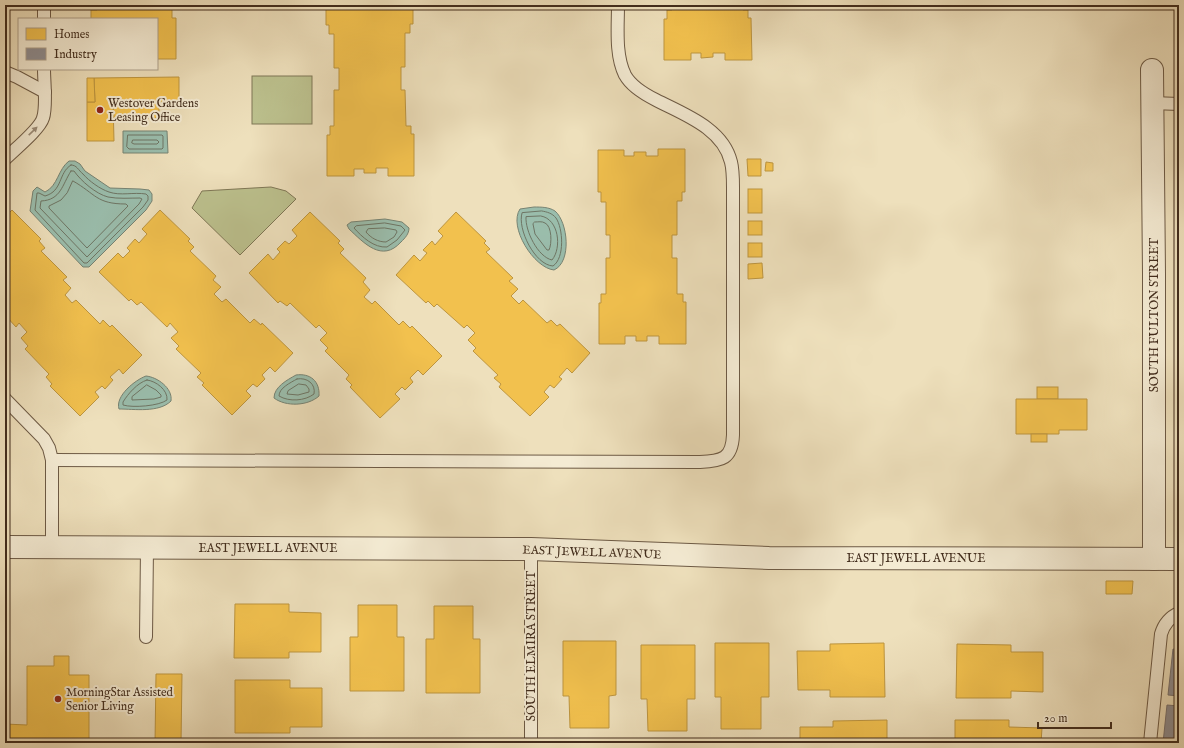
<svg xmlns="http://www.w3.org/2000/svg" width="1184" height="748" viewBox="0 0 1184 748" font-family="'IM FELL English',serif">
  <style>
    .green { fill: #bcc18e; stroke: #7f7756 }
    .water { fill: #9abdac; stroke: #778373 }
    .homes { fill: #f2c14e; stroke: #bd953f }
    .industry { fill: #8d8d92; stroke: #76706f }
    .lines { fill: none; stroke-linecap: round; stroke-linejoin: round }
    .shore { stroke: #6e7564; stroke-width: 1 }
    .service-casing { stroke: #6d5a45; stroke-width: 14 }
    .minor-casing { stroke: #6d5a45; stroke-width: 24 }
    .tertiary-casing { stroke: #6d5a45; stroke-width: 24 }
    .service { stroke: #f4ebd3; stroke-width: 12 }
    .minor { stroke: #f4ebd3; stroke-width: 22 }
    .tertiary { stroke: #f4ebd3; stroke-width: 22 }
    .oneway { fill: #9b8c78 }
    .poi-dot { fill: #8f2418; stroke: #f4ebd3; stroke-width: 1.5 }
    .labels { text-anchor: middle; stroke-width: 4; stroke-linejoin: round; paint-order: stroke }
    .poi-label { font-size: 12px; fill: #422d1d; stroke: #f4ebd3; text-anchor: start }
    .street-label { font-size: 12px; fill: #422d1d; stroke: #f4ebd3 }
  </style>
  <rect width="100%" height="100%" fill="#eee0bc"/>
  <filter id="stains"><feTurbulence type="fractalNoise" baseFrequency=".005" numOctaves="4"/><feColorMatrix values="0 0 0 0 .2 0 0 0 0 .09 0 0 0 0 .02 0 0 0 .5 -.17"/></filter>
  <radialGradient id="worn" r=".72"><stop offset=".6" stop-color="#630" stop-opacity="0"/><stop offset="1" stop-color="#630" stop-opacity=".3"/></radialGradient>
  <g class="green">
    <rect x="252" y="76" width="60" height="48"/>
    <path d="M 271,187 L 286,191 L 296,199 L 240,255 L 192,208 L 202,191 Z"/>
  </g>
  <g class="water">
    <path d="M 123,131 L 167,131 L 168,153 L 123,153 Z"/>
    <path d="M 69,161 L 75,161 L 80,164 L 85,171 L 110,188 L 140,189 L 149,190 L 152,194 L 152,201 L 146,210 L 89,267 L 83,267 L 30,211 L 33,191 L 37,187 L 45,192 C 58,186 58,169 69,161 Z"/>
    <path d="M 534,207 C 541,207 549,207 555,211 C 568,222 572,262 554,270 C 534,268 508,227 520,209 Z"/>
    <path d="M 385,219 L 402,222 L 409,228 C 409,234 405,238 401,242 C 382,263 364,243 349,229 L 347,225 L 351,222 Z"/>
    <path d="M 296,375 C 310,373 320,381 319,396 C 308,406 286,407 274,398 C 274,387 287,380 296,375 Z"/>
    <path d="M 146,376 C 157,377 173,388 171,401 C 159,413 134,409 119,409 C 115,396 135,380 146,376 Z"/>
  </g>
  <g class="homes">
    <path d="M 96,5 L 167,5 L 167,9 L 172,9 L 172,18 L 176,18 L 176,59 L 157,59 L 157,19 L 88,19 L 91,19 L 91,10 L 97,10 Z"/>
    <path d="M 326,5 L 413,5 L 413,24 L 410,24 L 410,33 L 405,33 L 405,67 L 401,67 L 401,90 L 405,90 L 406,126 L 411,126 L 411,134 L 414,134 L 414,176 L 388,176 L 388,168 L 376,168 L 376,173 L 364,173 L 364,169 L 354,169 L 354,176 L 327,176 L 327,135 L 330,135 L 330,126 L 334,126 L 334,90 L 339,90 L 339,68 L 334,68 L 334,34 L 329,34 L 329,25 L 326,25 Z"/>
    <path d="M 672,5 L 743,5 L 743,10 L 748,10 L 748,18 L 751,18 L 752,60 L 725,60 L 725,53 L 713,53 L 713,57 L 701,58 L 701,53 L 691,53 L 691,60 L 664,60 L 664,19 L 667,19 L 667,10 L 672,10 Z"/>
    <path d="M 179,77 L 179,102 L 113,102 L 114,141 L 87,141 L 87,102 L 95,102 L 94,78 Z"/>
    <path d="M 87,78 L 94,78 L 95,102 L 87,102 Z"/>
    <path d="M 113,102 L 159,102 L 159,118 L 114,118 Z"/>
    <path d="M 658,149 L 685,149 L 685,192 L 682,192 L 682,201 L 677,201 L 677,235 L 672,235 L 672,258 L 677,258 L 677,294 L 683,294 L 683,302 L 686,302 L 686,344 L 659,344 L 659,336 L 647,336 L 647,341 L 636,341 L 636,336 L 625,336 L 625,344 L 599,344 L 599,303 L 601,303 L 601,294 L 606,294 L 606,258 L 610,258 L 610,235 L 606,235 L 606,202 L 601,202 L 601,192 L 598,192 L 598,150 L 624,150 L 624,156 L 634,156 L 634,152 L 646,152 L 646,156 L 658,156 Z"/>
    <path d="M 747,159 L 761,159 L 761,176 L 748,176 Z"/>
    <path d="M 766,162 L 773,163 L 773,171 L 765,171 Z"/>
    <rect x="748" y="189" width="14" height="24"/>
    <path d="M 12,210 L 41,239 L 39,241 L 45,248 L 41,251 L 67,277 L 63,280 L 71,288 L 65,295 L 72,303 L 76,300 L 100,324 L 103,320 L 110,327 L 112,325 L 142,355 L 123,374 L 119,369 L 110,377 L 113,380 L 105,389 L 102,386 L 95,392 L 99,397 L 80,416 L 50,386 L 52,384 L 46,377 L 49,374 L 25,349 L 28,346 L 21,338 L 27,332 L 19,323 L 16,327 L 5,315 L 5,217 Z"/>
    <path d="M 160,210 L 190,239 L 188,241 L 194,247 L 190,251 L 216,276 L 213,280 L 221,287 L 214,294 L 222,302 L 226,299 L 250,323 L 254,319 L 261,325 L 262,323 L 293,353 L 275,372 L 270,367 L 262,375 L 265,379 L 257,387 L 253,384 L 246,391 L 251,396 L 232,415 L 202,385 L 204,383 L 197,377 L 201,373 L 176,349 L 179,346 L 171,338 L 178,332 L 170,323 L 167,327 L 141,302 L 137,305 L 131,299 L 129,301 L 99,272 L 118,253 L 123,258 L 130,251 L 127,248 L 135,239 L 139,243 L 147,234 L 142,229 Z"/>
    <path d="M 310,212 L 340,241 L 338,243 L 344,249 L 340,253 L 366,278 L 363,282 L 370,290 L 364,297 L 372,304 L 375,301 L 399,325 L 403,321 L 410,328 L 412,326 L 442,356 L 423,375 L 418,370 L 410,378 L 413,382 L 405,390 L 402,387 L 395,394 L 400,399 L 380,418 L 350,387 L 352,385 L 346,379 L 349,375 L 325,351 L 328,348 L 320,340 L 327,333 L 319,325 L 316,328 L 290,303 L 287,306 L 280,301 L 278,303 L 249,273 L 268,254 L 273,260 L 280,252 L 277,249 L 285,241 L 289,244 L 297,236 L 292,230 Z"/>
    <path d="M 456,212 L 486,241 L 484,243 L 490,249 L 486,252 L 513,278 L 509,281 L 518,289 L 511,296 L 519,304 L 523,300 L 547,323 L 551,320 L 557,326 L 560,324 L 590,353 L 572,373 L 567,368 L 559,377 L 562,379 L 554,388 L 550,385 L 544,392 L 549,397 L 530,416 L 499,387 L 501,384 L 494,378 L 498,375 L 473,351 L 476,348 L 468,340 L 475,333 L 467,325 L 464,328 L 437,304 L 434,307 L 428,301 L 426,303 L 396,275 L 414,255 L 420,261 L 427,253 L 423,250 L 432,241 L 435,245 L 443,236 L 438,231 Z"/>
    <rect x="748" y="221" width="14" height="14"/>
    <rect x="748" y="243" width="14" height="14"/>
    <path d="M 762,263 L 763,278 L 748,279 L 748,264 Z"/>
    <rect x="1037" y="387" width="21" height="12"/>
    <path d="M 1016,399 L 1087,399 L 1087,430 L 1059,430 L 1059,434 L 1016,434 Z"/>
    <rect x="1031" y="434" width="16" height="8"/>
    <path d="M 1106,581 L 1133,581 L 1132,594 L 1106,594 Z"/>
    <path d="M 235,604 L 289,604 L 289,612 L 321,613 L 321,652 L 289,652 L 289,658 L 234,658 Z"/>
    <path d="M 358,605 L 397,605 L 397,637 L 404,637 L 404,691 L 350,691 L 350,637 L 358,637 Z"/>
    <path d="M 434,606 L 473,606 L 473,639 L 480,639 L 480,693 L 426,693 L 426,639 L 434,639 Z"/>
    <path d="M 563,641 L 616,641 L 616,695 L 609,696 L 609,728 L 570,728 L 569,696 L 563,696 Z"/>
    <path d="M 715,643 L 769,643 L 769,697 L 761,697 L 761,729 L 721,729 L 721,697 L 715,697 Z"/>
    <path d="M 884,643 L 885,697 L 830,697 L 830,690 L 798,690 L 797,651 L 830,651 L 830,644 Z"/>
    <path d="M 957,644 L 1011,645 L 1011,652 L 1043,652 L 1043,692 L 1011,691 L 1011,698 L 956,698 Z"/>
    <path d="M 641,645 L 695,645 L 695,699 L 687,699 L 687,731 L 648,731 L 647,699 L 641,699 Z"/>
    <path d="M 54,656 L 69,656 L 69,675 L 89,675 L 89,743 L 5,743 L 5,724 L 27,725 L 27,666 L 54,666 Z"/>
    <path d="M 156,674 L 182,674 L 181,743 L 155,743 Z"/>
    <path d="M 235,680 L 290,680 L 290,688 L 322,688 L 322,727 L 290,727 L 290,733 L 235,733 Z"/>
    <path d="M 887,720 L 887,743 L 800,743 L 800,727 L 833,727 L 833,721 Z"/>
    <path d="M 955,720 L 1009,720 L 1009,727 L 1042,728 L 1041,743 L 955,743 Z"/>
  </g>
  <g class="industry">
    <path d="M 1173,649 L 1179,650 L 1179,696 L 1168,695 Z"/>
    <path d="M 1167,705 L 1179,706 L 1179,743 L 1163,743 Z"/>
  </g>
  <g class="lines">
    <g class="shore">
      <path d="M 128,135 L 162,135 L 163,136 L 163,148 L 162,149 L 129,149 L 127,147 Z"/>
      <path d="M 133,140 L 157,140 L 159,142 L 157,144 L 134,144 L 132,143 Z"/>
      <path d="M 71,165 C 77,165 78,170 83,174 C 89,181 100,189 109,192 C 120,196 134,192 146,194 L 148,196 L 148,200 L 143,207 L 87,263 L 84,263 L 35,210 L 37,193 L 39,193 L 45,196 C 63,191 58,173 71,165 Z"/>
      <path d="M 71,171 L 74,171 C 81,181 96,194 108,197 C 118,199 130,198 140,198 L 142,199 L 139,204 L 87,257 L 40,208 L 41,201 C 61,200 62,185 71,171 Z"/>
      <path d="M 73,181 C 96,194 96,204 126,204 L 128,206 L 87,248 L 49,208 L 49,206 L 61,200 L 67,193 Z"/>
      <path d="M 542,211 C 547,212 552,213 556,218 C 563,228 565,258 553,266 C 535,265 517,229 522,213 Z"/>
      <path d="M 541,216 C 559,219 562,248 552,260 C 538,257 525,231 526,217 Z"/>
      <path d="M 535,222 C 538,222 542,221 545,223 C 552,226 552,244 549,250 L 547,250 L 535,234 L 533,224 Z"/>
      <path d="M 385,223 L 401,226 L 405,230 L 397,240 L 387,247 C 374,248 362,237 354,228 L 356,226 Z"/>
      <path d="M 385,228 L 396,230 L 397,232 L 394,237 L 386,242 C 378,242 371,238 366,232 L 368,229 Z"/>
      <path d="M 297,379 C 307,377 316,384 314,394 C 305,401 289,402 279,396 C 279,388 290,383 297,379 Z"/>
      <path d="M 147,380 C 156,381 168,390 167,400 C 159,406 133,408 123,405 L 123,402 C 128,394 137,383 147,380 Z"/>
      <path d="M 299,384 L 306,385 L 309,389 L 309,392 L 298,395 L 287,394 L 288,391 Z"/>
      <path d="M 147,385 L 156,390 L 161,395 L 161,397 L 154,399 L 132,400 L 132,397 Z"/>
    </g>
    <g class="service-casing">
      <g id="service">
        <path d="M 44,5 L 44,19"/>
        <path d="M 5,72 L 17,77 L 45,92"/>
        <path d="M 1152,103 L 1179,104"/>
        <path d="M 5,159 C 14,150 40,129 43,118 C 47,107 44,82 44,69"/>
        <path d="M 5,399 L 44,439 L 49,448 L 52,460 L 52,548"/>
        <path d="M 52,460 L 700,462 C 722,461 732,459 733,435 L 733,187 C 733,179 733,170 731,162 C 723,128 683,114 656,100 C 644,94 631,86 625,75 C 615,55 618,27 618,5"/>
        <path d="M 146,637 L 147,548"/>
        <path d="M 531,743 L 531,549"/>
        <path d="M 1150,743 L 1161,634 C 1164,624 1170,617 1179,613"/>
      </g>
    </g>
    <g class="minor-casing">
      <path id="minor" d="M 1152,70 L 1154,273 L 1154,559"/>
    </g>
    <g class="tertiary-casing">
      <path id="tertiary" d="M 5,547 L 531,549 L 769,558 L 1179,559"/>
    </g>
    <use href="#service" class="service"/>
    <use href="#minor" class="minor"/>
    <use href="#tertiary" class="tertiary"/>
  </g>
  <defs><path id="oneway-solid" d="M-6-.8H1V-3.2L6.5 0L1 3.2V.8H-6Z"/></defs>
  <use class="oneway" href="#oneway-solid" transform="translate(33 131) rotate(-44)"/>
  <g class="poi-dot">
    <circle cx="100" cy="110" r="4"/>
    <circle cx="58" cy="699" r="4"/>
  </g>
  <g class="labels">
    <g class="poi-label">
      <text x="108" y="107">Westover Gardens<tspan x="108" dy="14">Leasing Office</tspan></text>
      <text x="66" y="696">MorningStar Assisted<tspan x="66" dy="14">Senior Living</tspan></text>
    </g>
    <g class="street-label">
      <text transform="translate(1154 315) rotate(-90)" y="4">SOUTH FULTON STREET</text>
      <text x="268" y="552">EAST JEWELL AVENUE</text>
      <text transform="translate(592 552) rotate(2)" y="4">EAST JEWELL AVENUE</text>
      <text x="916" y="562">EAST JEWELL AVENUE</text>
      <text transform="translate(531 646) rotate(-90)" y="4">SOUTH ELMIRA STREET</text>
    </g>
  </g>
  <rect width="1184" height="748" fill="none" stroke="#eee0bc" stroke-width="20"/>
  <rect x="6" y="6" width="1172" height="736" fill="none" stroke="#422d1d" stroke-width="2"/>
  <rect x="10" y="10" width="1164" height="728" fill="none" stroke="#422d1d"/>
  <rect x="18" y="18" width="140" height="52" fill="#f4ebd3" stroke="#ad9f8a"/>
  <rect x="26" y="28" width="20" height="12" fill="#f2c14e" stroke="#ad9f8a"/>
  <text x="54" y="38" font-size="12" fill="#422d1d">Homes</text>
  <rect x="26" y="48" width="20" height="12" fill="#8d8d92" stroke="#ad9f8a"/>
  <text x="54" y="58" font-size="12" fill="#422d1d">Industry</text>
  <path d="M1038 722v6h73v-6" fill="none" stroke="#422d1d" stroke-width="2"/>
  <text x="1044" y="722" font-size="12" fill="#422d1d" stroke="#f4ebd3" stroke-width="3" paint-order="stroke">20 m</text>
  <rect width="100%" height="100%" filter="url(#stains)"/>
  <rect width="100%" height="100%" fill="url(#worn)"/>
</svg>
